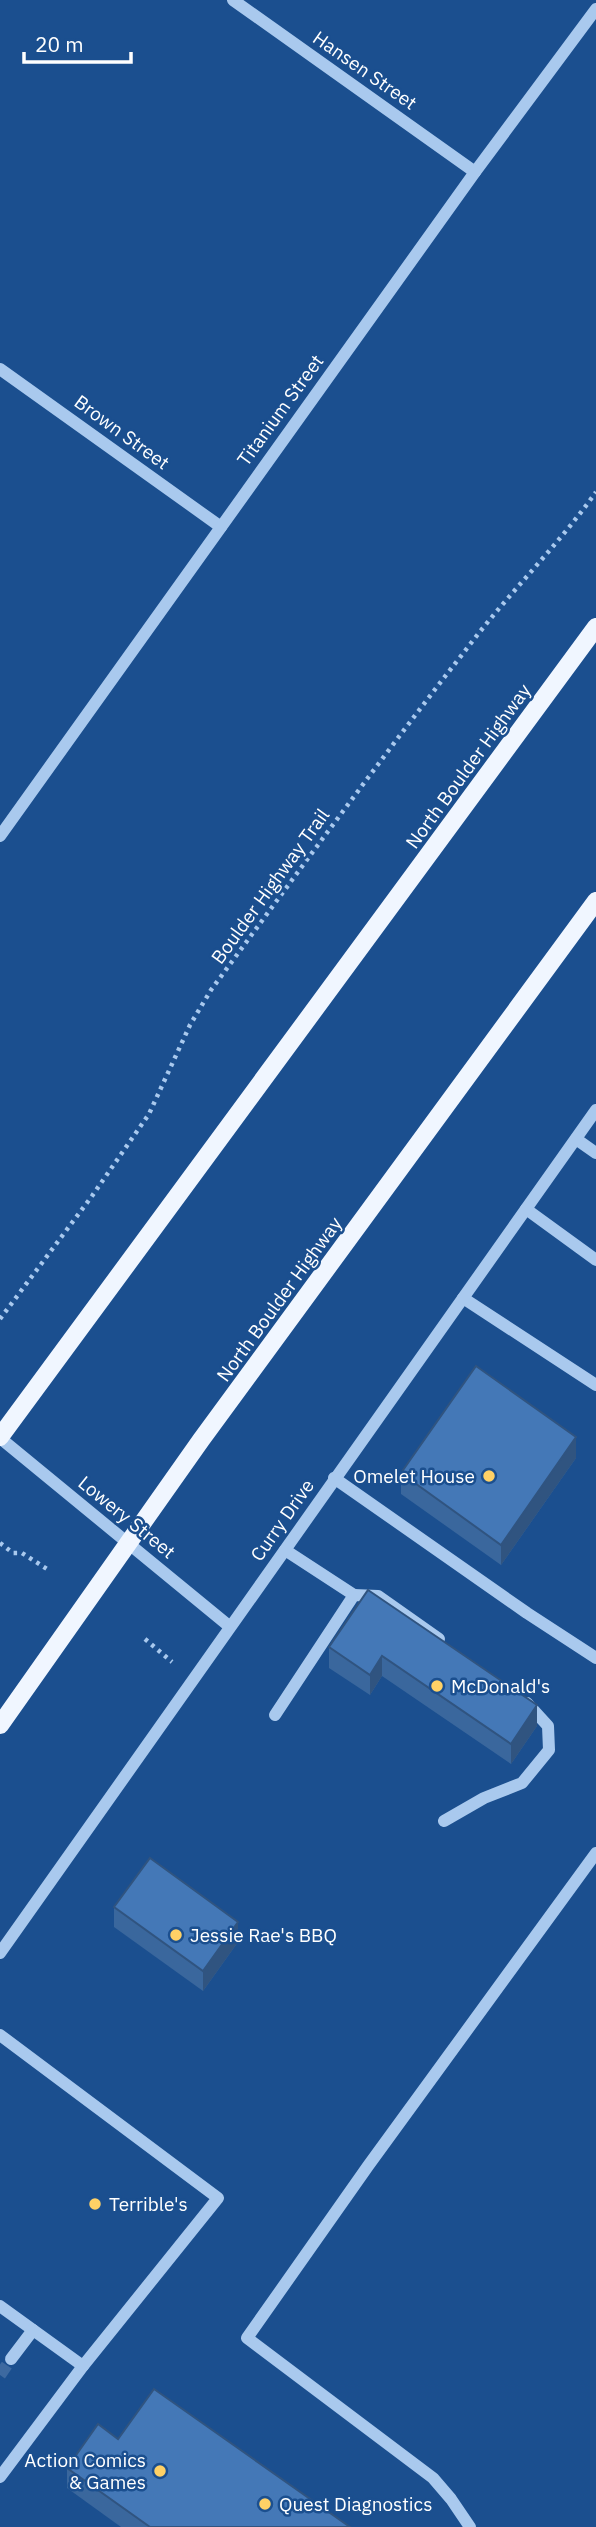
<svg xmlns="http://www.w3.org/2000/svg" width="596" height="2527" viewBox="0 0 596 2527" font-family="'IBM Plex Sans',sans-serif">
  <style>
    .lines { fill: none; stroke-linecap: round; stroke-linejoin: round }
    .minor-tunnel { stroke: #3d69a0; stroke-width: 12; stroke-dasharray: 12 6; stroke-linecap: butt }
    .path { stroke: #a9c9ee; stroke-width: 4.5; stroke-dasharray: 3.5 5; stroke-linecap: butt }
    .minor { stroke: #a9c9ee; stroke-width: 12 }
    .major { stroke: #f0f6ff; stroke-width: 18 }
    .wall { fill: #3a679d }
    .shaded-wall { fill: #305480 }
    .building { fill: #4478b7; stroke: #305480; stroke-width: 2 }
    .poi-dot { fill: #ffd166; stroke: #1b4f8f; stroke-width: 2.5 }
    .labels { text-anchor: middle; stroke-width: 5; stroke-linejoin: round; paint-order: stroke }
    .street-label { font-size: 19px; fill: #fff; stroke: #1b4f8f }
    .poi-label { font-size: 19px; fill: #fff; stroke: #1b4f8f; text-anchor: start }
  </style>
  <rect width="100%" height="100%" fill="#1b4f8f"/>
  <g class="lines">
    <path class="minor-tunnel" d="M 0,2375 L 11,2359"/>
    <g class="path">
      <path d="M 0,1319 L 92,1196 L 149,1114 L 190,1025 L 211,990 C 298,872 384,754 475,638 C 514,588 559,544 596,492"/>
      <path d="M 0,1543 L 13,1553 L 22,1553 L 47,1569"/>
      <path d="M 145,1639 L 172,1662"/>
    </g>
    <g class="minor">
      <path d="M 233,0 L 475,172"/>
      <path d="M 0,369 L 221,527"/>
      <path d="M 0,836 L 475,172 L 596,9"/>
      <path d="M 576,1139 L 596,1153"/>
      <path d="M 526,1209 L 596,1260"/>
      <path d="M 463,1298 L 596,1385"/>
      <path d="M 0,1438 L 229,1626"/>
      <path d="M 334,1478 L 527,1613 L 596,1658"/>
      <path d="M 285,1550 L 354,1595"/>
      <path d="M 275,1715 L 354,1595 L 378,1596 L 439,1639"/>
      <path d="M 444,1821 L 484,1798 L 522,1783 L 549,1750 L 548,1726 L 527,1703"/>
      <path d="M 0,1953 L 596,1110"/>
      <path d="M 0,2035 L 218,2198 L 83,2366 L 0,2477"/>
      <path d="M 0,2306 L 83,2366"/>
      <path d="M 11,2359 L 33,2330"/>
      <path d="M 470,2527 L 451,2499 L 433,2478 L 247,2338 L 368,2166 L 596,1853"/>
    </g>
    <g class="major">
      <path d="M 0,1437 L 596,627"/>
      <path d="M 0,1725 L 201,1440 L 596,901"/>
    </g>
  </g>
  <g class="wall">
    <path d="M 576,1458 L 501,1565 L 401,1494 L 401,1473 Z"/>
    <path d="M 368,1590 L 537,1726 L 511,1764 L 382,1676 L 370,1695 L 329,1668 L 329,1647 Z"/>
    <path d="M 114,1907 L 238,1942 L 203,1991 L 114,1927 Z"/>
    <path d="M 67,2468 L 350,2527 L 121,2527 L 67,2488 Z"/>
  </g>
  <g class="shaded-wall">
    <path d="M 576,1437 L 576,1458 L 501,1565 L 501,1545 Z"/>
    <path d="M 382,1656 L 382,1676 L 370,1695 L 370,1675 Z"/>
    <path d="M 537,1705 L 537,1726 L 511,1764 L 511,1744 Z"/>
    <path d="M 238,1922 L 238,1942 L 203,1991 L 203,1971 Z"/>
  </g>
  <g class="building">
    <path d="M 476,1366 L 576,1437 L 501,1545 L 401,1473 Z"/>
    <path d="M 368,1590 L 537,1705 L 511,1744 L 382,1656 L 370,1675 L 329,1647 Z"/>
    <path d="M 150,1858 L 238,1922 L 203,1971 L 114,1907 Z"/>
    <path d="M 154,2389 L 350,2527 L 150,2527 L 67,2468 L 98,2424 L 118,2439 Z"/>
  </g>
  <g class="poi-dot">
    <circle cx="489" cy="1476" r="7"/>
    <circle cx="437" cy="1686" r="7"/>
    <circle cx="176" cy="1935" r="7"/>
    <circle cx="95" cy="2204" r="7"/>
    <circle cx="160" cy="2471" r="7"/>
    <circle cx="265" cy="2504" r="7"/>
  </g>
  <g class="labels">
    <g class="street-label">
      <text transform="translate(365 70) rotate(35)" y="7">Hansen Street</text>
      <text transform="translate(280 410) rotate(-54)" y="7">Titanium Street</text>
      <text transform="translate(122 432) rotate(36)" y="7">Brown Street</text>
      <text transform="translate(468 766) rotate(-54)" y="7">North Boulder Highway</text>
      <text transform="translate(270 886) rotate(-54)" y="7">Boulder Highway Trail</text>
      <text transform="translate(279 1299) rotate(-54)" y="7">North Boulder Highway</text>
      <text transform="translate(127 1517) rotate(39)" y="7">Lowery Street</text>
      <text transform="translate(282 1520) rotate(-55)" y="7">Curry Drive</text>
    </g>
    <g class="poi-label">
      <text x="475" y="1483" text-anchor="end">Omelet House</text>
      <text x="451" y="1693">McDonald's</text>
      <text x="190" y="1942">Jessie Rae's BBQ</text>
      <text x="109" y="2211">Terrible's</text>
      <text x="146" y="2467" text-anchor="end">Action Comics<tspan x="146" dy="22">&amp; Games</tspan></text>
      <text x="279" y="2511">Quest Diagnostics</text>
    </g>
  </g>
  <path d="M24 52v10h107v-10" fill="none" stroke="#ffffff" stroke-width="3.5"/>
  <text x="35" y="52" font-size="21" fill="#ffffff" stroke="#1b4f8f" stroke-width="5" paint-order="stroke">20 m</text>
</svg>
